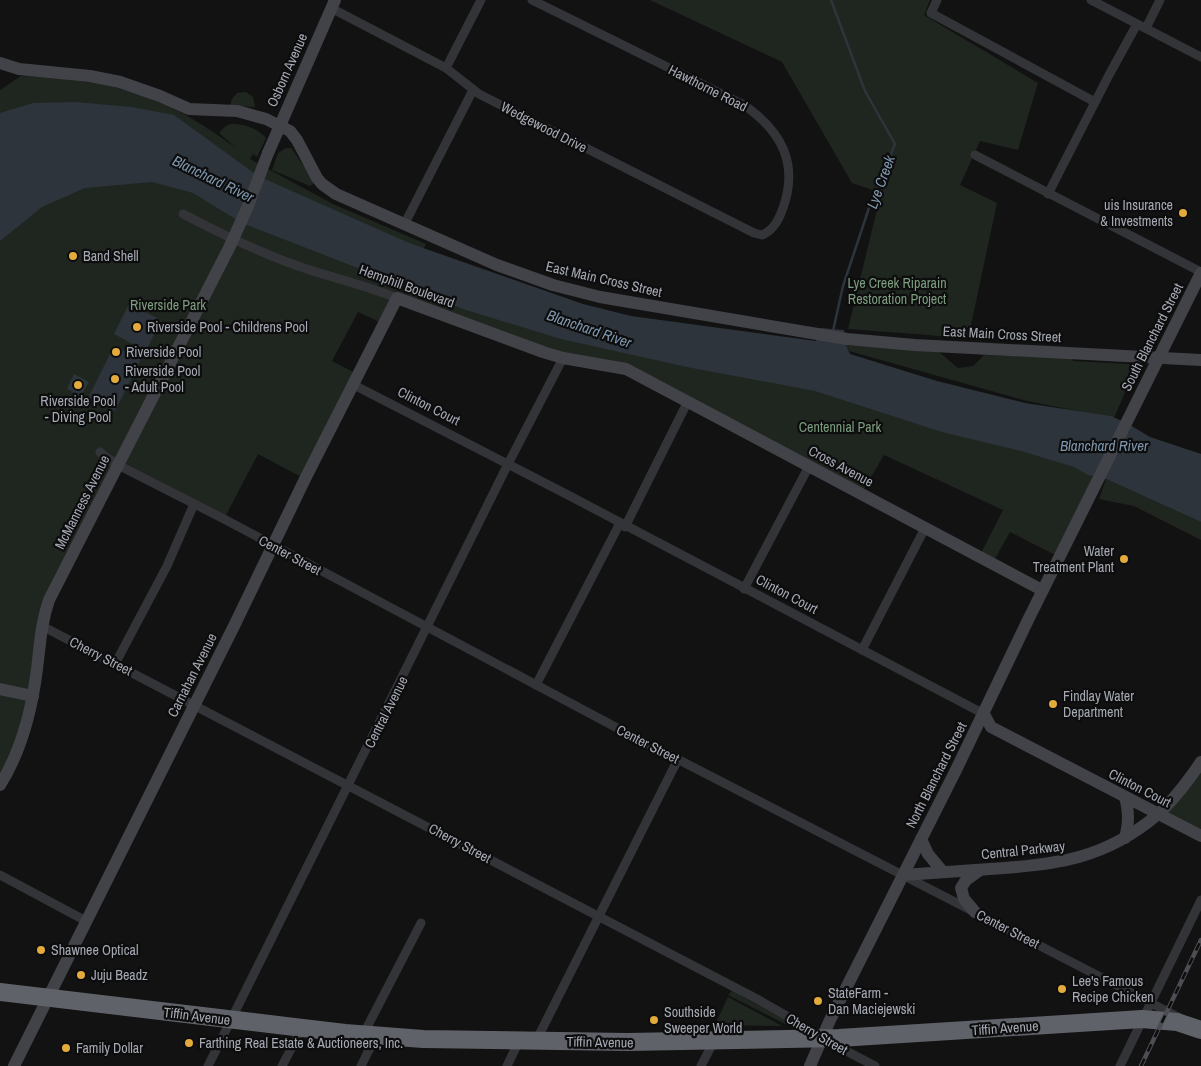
<svg xmlns="http://www.w3.org/2000/svg" width="1201" height="1066" viewBox="0 0 1201 1066" font-family="'Archivo Narrow',sans-serif">
  <style>
    .green { fill: #1f2620 }
    .water { fill: #2d343b }
    .lines { fill: none; stroke-linecap: round; stroke-linejoin: round }
    .stream { stroke: #2d343b; stroke-width: 2.5 }
    .street { stroke: #333438; stroke-width: 9 }
    .secondary { stroke: #424348; stroke-width: 12 }
    .highway { stroke: #606269; stroke-width: 18 }
    .rail-casing { stroke: #4d4e53; stroke-width: 4.5 }
    .rail { stroke: #0d0d0e; stroke-width: 2.5; stroke-dasharray: 8; stroke-linecap: butt }
    .secondary-bridge { stroke: #424348; stroke-width: 12 }
    .poi-dot { fill: #e2ab3b; stroke: #0d0d0e; stroke-width: 2 }
    .labels { text-anchor: middle; stroke-width: 4.5; stroke-linejoin: round; paint-order: stroke }
    .street-label { font-size: 14px; fill: #a5a9b3; stroke: #0d0d0e }
    .poi-label { font-size: 14px; fill: #a5a9b3; stroke: #0d0d0e; text-anchor: start }
    .park-label { font-size: 14px; fill: #7d9d7f; stroke: #0d0d0e }
    .water-label { font-size: 15px; font-style: italic; fill: #7e96ac; stroke: #0d0d0e }
  </style>
  <rect width="100%" height="100%" fill="#121213"/>
  <g class="green">
    <path d="M 650,0 L 930,0 L 924,15 L 1038,83 L 1018,150 L 980,141 L 960,185 L 997,203 L 968,339 L 928,335 L 848,329 L 881,193 L 852,183 L 782,62 Z"/>
    <path d="M 21,76 C 35,76 49,78 63,79 C 135,86 179,106 236,148 L 219,133 C 223,129 226,124 232,124 C 243,123 259,129 266,138 L 257,157 L 253,154 L 250,159 L 333,204 L 426,244 L 414,267 L 1108,458 L 1059,557 L 1010,532 L 992,564 L 979,557 L 1003,510 L 884,455 L 861,494 L 626,369 L 563,358 L 398,298 L 384,324 L 358,312 L 332,361 L 359,375 L 305,479 L 258,454 L 224,519 L 118,465 L 49,600 L 33,696 L 0,785 L 0,90 Z"/>
    <path d="M 246,92 L 253,97 L 255,107 L 230,106 L 232,99 L 237,93 Z"/>
    <path d="M 286,148 L 291,148 L 294,152 L 314,181 L 313,184 L 310,186 L 272,170 L 278,153 Z"/>
    <path d="M 846,345 L 939,352 L 958,368 L 973,366 L 984,355 L 1072,358 L 1073,361 L 1129,364 L 1134,371 L 1114,418 L 1027,401 L 849,351 Z"/>
    <path d="M 1106,479 L 1201,522 L 1201,540 L 1134,506 L 1099,499 Z"/>
    <path d="M 1201,763 L 1201,836 L 1158,814 Z"/>
    <path d="M 732,991 L 789,1022 L 790,1024 L 787,1025 L 728,995 Z"/>
    <path d="M 728,997 L 782,1026 L 715,1025 Z"/>
  </g>
  <g class="water">
    <path d="M 75,102 L 132,107 L 174,115 L 258,176 L 409,243 L 583,304 L 631,316 L 816,341 L 821,328 L 844,330 L 846,345 L 850,354 L 937,381 L 1025,403 L 1111,416 L 1130,425 L 1150,437 L 1201,454 L 1201,522 L 1106,479 L 1088,475 L 1074,467 L 1021,451 L 942,432 L 815,391 L 687,367 L 561,339 L 466,310 L 242,223 L 193,193 L 152,182 L 85,188 L 42,207 L 0,241 L 0,113 L 33,103 Z"/>
    <path d="M 129,304 L 161,320 L 146,351 L 114,334 Z"/>
    <path d="M 114,346 L 141,359 L 115,411 L 88,398 Z"/>
    <path d="M 74,374 L 89,382 L 81,396 L 67,389 Z"/>
  </g>
  <g class="lines">
    <path class="stream" d="M 831,0 L 865,91 L 895,144 L 869,208 L 843,286 L 833,331"/>
    <g class="street">
      <path d="M 937,0 L 931,13 L 1095,102"/>
      <path d="M 1091,0 L 1201,57"/>
      <path d="M 331,8 L 446,68 L 479,94 L 754,233 L 762,235 C 774,230 779,219 783,208 C 799,163 781,131 744,105 L 532,0"/>
      <path d="M 1146,28 L 1160,0"/>
      <path d="M 446,68 L 481,0"/>
      <path d="M 975,155 L 1201,272"/>
      <path d="M 1048,194 L 1109,75 L 1137,24"/>
      <path d="M 183,214 C 225,236 268,257 313,271 C 342,280 370,287 397,298"/>
      <path d="M 404,225 L 473,90"/>
      <path d="M 354,385 L 568,495 L 984,714"/>
      <path d="M 100,452 L 103,455 L 118,465 L 224,519 L 621,730 L 1180,1018"/>
      <path d="M 625,527 L 687,403"/>
      <path d="M 744,589 L 809,466"/>
      <path d="M 42,626 L 757,999 L 792,1019 L 817,1036"/>
      <path d="M 862,650 L 925,528"/>
      <path d="M 115,664 L 167,566 L 194,504"/>
      <path d="M 536,685 L 620,523"/>
      <path d="M 0,875 L 86,921"/>
      <path d="M 363,1035 L 421,923"/>
      <path d="M 536,1041 L 678,759"/>
      <path d="M 829,1042 L 875,1066"/>
      <path d="M 208,1066 L 508,464 L 563,358"/>
      <path d="M 282,1066 L 302,1028"/>
      <path d="M 361,1066 L 376,1036"/>
      <path d="M 507,1066 L 519,1041"/>
      <path d="M 701,1066 L 714,1041"/>
      <path d="M 1120,1066 L 1201,900"/>
    </g>
    <g class="secondary">
      <path d="M 0,63 L 19,69 L 90,76 L 120,82 L 160,96 L 189,109 L 237,111 L 266,119 L 290,131 L 297,140 L 317,178 L 322,184 L 336,194 L 497,265 L 553,285 L 600,297 L 847,339 L 915,345 L 1201,360"/>
      <path d="M 268,153 L 335,0"/>
      <path d="M 0,689 L 33,696"/>
      <path d="M 984,714 L 991,727 L 1201,836"/>
      <path d="M 0,785 C 22,750 32,709 37,669 C 40,645 41,623 49,600 L 230,246"/>
      <path d="M 1125,797 C 1129,812 1129,823 1125,838"/>
      <path d="M 921,839 L 928,854 L 943,872"/>
      <path d="M 903,875 C 932,873 961,871 990,869 C 1056,865 1105,859 1157,815 C 1174,800 1188,781 1201,762"/>
      <path d="M 975,912 L 964,899 L 961,888 L 966,880 L 980,870"/>
      <path d="M 14,1066 L 235,624 L 305,479 L 397,298 L 543,352 L 563,358 L 626,369 L 1042,590"/>
      <path d="M 810,1066 L 830,1020 L 956,770 L 1029,618 L 1201,273"/>
    </g>
    <path class="highway" d="M 0,992 L 345,1033 L 423,1039 L 628,1042 L 839,1038 L 1142,1019 L 1177,1022 L 1201,1030"/>
    <g class="rail-casing">
      <path id="rail" d="M 1141,1066 L 1201,940"/>
    </g>
    <use href="#rail" class="rail"/>
    <path class="secondary-bridge" d="M 230,246 L 248,206 L 268,153"/>
  </g>
  <g class="poi-dot">
    <circle cx="1183" cy="213" r="5"/>
    <circle cx="73" cy="256" r="5"/>
    <circle cx="137" cy="327" r="5"/>
    <circle cx="116" cy="352" r="5"/>
    <circle cx="115" cy="379" r="5"/>
    <circle cx="78" cy="385" r="5"/>
    <circle cx="1124" cy="559" r="5"/>
    <circle cx="1053" cy="704" r="5"/>
    <circle cx="41" cy="950" r="5"/>
    <circle cx="81" cy="975" r="5"/>
    <circle cx="1062" cy="989" r="5"/>
    <circle cx="818" cy="1001" r="5"/>
    <circle cx="654" cy="1020" r="5"/>
    <circle cx="189" cy="1043" r="5"/>
    <circle cx="66" cy="1048" r="5"/>
  </g>
  <g class="labels">
    <g class="street-label">
      <text transform="translate(287 70) rotate(-66)" y="5">Osborn Avenue</text>
      <text transform="translate(708 88) rotate(27)" y="5">Hawthorne Road</text>
      <text transform="translate(544 127) rotate(27)" y="5">Wedgewood Drive</text>
      <text transform="translate(604 279) rotate(13)" y="5">East Main Cross Street</text>
      <text transform="translate(407 286) rotate(20)" y="5">Hemphill Boulevard</text>
      <text transform="translate(1002 334) rotate(3)" y="5">East Main Cross Street</text>
      <text transform="translate(1152 337) rotate(-63)" y="5">South Blanchard Street</text>
      <text transform="translate(429 406) rotate(27)" y="5">Clinton Court</text>
      <text transform="translate(841 466) rotate(28)" y="5">Cross Avenue</text>
      <text transform="translate(82 502) rotate(-63)" y="5">McManness Avenue</text>
      <text transform="translate(290 555) rotate(28)" y="5">Center Street</text>
      <text transform="translate(787 594) rotate(28)" y="5">Clinton Court</text>
      <text transform="translate(101 656) rotate(27)" y="5">Cherry Street</text>
      <text transform="translate(192 675) rotate(-63)" y="5">Carnahan Avenue</text>
      <text transform="translate(386 712) rotate(-63)" y="5">Central Avenue</text>
      <text transform="translate(648 744) rotate(27)" y="5">Center Street</text>
      <text transform="translate(936 775) rotate(-63)" y="5">North Blanchard Street</text>
      <text transform="translate(1140 788) rotate(27)" y="5">Clinton Court</text>
      <text transform="translate(460 843) rotate(28)" y="5">Cherry Street</text>
      <text transform="translate(1023 850) rotate(-6)" y="5">Central Parkway</text>
      <text transform="translate(1008 929) rotate(27)" y="5">Center Street</text>
      <text transform="translate(197 1016) rotate(7)" y="5">Tiffin Avenue</text>
      <text transform="translate(1005 1028) rotate(-4)" y="5">Tiffin Avenue</text>
      <text transform="translate(817 1034) rotate(30)" y="5">Cherry Street</text>
      <text transform="translate(600 1042) rotate(1)" y="5">Tiffin Avenue</text>
    </g>
    <g class="poi-label">
      <text x="1173" y="210" text-anchor="end">uis Insurance<tspan x="1173" dy="16">&amp; Investments</tspan></text>
      <text x="83" y="261">Band Shell</text>
      <text x="147" y="332">Riverside Pool - Childrens Pool</text>
      <text x="126" y="357">Riverside Pool</text>
      <text x="125" y="376">Riverside Pool<tspan x="125" dy="16">- Adult Pool</tspan></text>
      <text x="78" y="406" text-anchor="middle">Riverside Pool<tspan x="78" dy="16">- Diving Pool</tspan></text>
      <text x="1114" y="556" text-anchor="end">Water<tspan x="1114" dy="16">Treatment Plant</tspan></text>
      <text x="1063" y="701">Findlay Water<tspan x="1063" dy="16">Department</tspan></text>
      <text x="51" y="955">Shawnee Optical</text>
      <text x="91" y="980">Juju Beadz</text>
      <text x="1072" y="986">Lee's Famous<tspan x="1072" dy="16">Recipe Chicken</tspan></text>
      <text x="828" y="998">StateFarm -<tspan x="828" dy="16">Dan Maciejewski</tspan></text>
      <text x="664" y="1017">Southside<tspan x="664" dy="16">Sweeper World</tspan></text>
      <text x="199" y="1048">Farthing Real Estate &amp; Auctioneers, Inc.</text>
      <text x="76" y="1053">Family Dollar</text>
    </g>
    <g class="park-label">
      <text x="897" y="288">Lye Creek Riparain<tspan x="897" dy="16">Restoration Project</tspan></text>
      <text x="168" y="310">Riverside Park</text>
      <text x="840" y="432">Centennial Park</text>
    </g>
    <g class="water-label">
      <text transform="translate(213 179) rotate(26)" y="5">Blanchard River</text>
      <text transform="translate(881 182) rotate(-70)" y="5">Lye Creek</text>
      <text transform="translate(589 329) rotate(19)" y="5">Blanchard River</text>
      <text x="1104" y="451">Blanchard River</text>
    </g>
  </g>
</svg>
